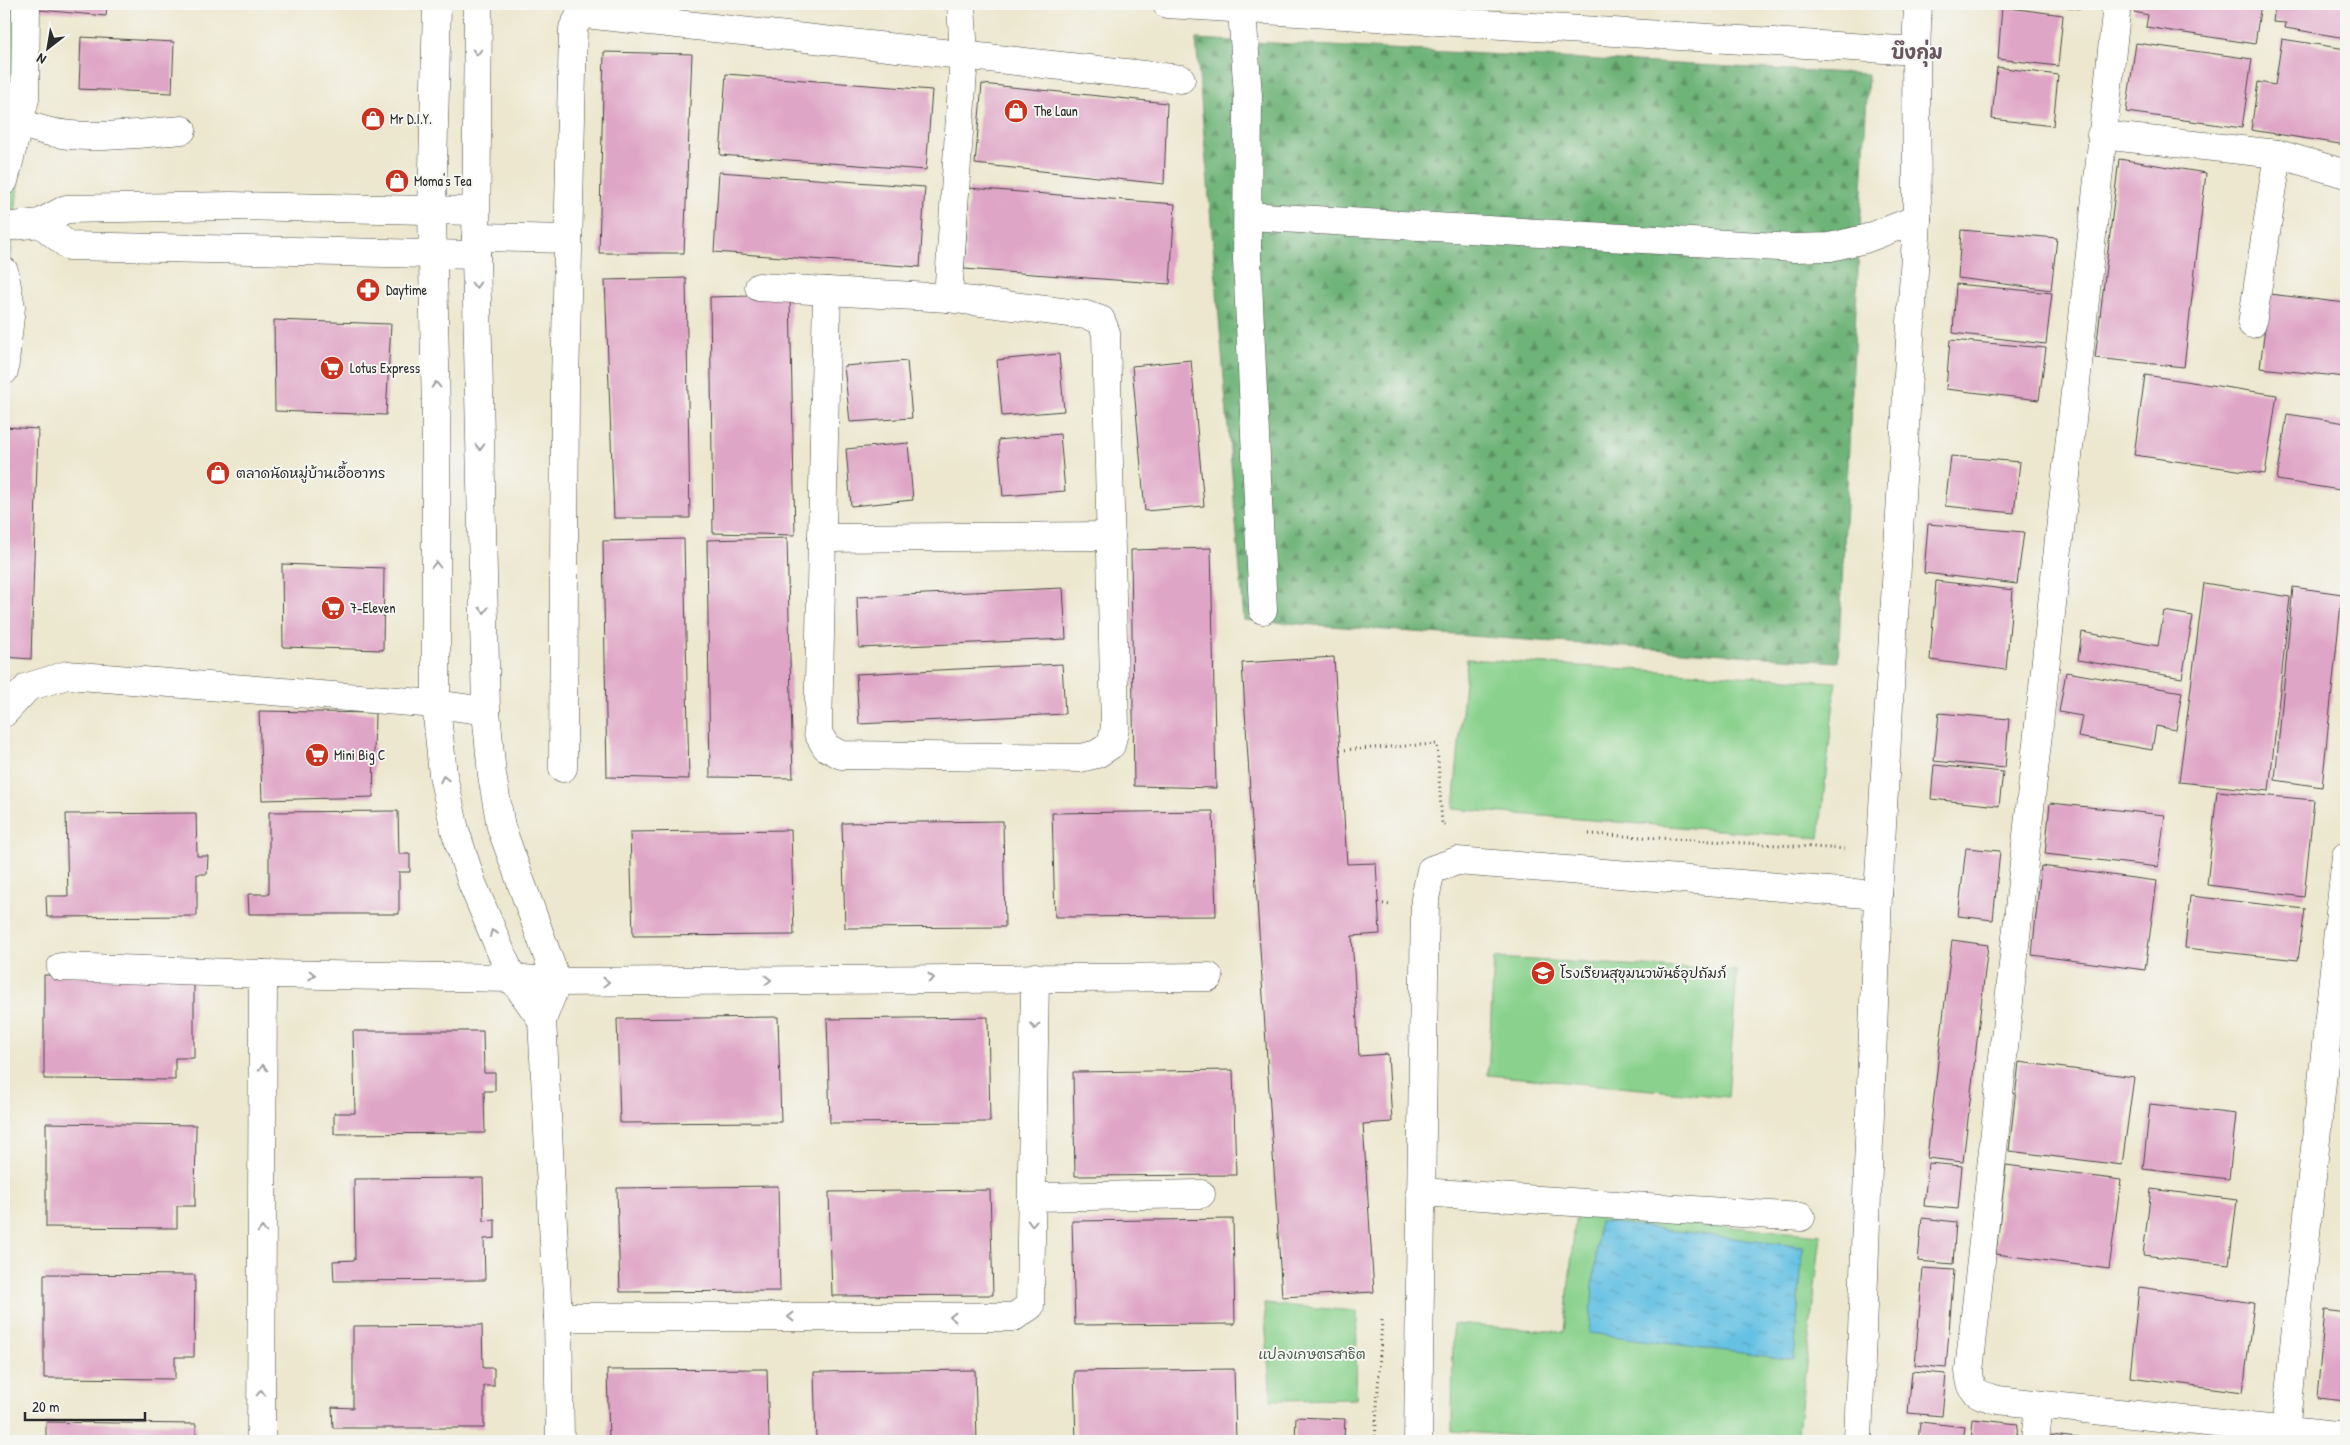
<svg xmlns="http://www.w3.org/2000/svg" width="2350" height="1445" viewBox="0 0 2350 1445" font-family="'Patrick Hand','Playpen Sans Thai',sans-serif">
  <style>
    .green { fill: #89d18c; stroke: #5a7e5c }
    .forest { fill: url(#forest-firs); stroke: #4c6f52 }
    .water { fill: url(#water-ripples); stroke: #487687 }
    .building { fill: #dfa5c6 }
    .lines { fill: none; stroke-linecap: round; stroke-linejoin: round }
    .minor-casing { stroke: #484743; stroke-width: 29 }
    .path { stroke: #484743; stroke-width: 3; stroke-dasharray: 1 4; stroke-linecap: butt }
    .minor { stroke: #fff; stroke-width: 28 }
    .oneway { stroke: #a0a0a0 }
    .labels { text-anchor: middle; stroke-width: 4; stroke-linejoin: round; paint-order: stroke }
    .poi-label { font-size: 14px; fill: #2b2b2b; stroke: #f6f6f2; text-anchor: start }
    .park-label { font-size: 14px; fill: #475d48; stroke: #f6f6f2 }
    .district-label { font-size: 19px; font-weight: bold; fill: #6a5661; stroke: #f6f6f2 }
  </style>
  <defs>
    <pattern id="forest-firs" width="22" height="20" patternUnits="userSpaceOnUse" patternTransform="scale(1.25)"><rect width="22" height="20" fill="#6eb378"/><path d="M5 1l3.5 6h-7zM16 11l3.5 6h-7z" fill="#5b9263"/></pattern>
    <pattern id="water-ripples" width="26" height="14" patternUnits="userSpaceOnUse" patternTransform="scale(1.25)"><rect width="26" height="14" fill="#65c1e3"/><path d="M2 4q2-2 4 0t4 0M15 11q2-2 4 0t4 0" fill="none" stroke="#539db8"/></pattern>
  </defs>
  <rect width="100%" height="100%" fill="#f6f6f2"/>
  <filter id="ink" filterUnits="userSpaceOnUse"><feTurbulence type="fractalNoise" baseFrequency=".02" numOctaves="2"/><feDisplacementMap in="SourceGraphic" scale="10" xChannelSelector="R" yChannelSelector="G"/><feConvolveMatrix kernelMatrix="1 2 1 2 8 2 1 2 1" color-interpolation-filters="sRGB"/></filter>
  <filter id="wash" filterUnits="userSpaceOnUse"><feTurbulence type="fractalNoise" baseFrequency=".0096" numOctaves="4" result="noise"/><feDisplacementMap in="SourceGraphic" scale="20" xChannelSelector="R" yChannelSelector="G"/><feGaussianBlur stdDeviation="1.12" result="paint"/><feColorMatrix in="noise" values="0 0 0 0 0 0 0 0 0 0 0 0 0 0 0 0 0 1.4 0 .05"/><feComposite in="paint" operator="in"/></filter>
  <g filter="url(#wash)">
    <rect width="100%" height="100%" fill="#ece7ce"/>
    <g class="green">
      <path d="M 4,4 L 35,4 L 4,332 Z"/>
      <path d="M 1467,659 L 1836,682 L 1819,838 L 1453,809 Z"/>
      <path d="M 1494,958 L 1737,971 L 1728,1097 L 1488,1075 Z"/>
      <path d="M 1576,1213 L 1821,1235 L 1797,1441 L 1593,1441 L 1452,1431 L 1453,1324 L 1564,1332 Z"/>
      <path d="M 1264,1304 L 1357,1311 L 1356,1399 L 1271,1400 Z"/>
    </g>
    <path class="forest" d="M 1196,39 L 1868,74 L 1838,662 L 1244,620 Z"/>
    <path class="water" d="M 1599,1221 L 1803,1247 L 1794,1360 L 1589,1333 Z"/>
    <g id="blocks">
      <g class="building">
        <path d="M 40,4 L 107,4 L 106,16 L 40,10 Z"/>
        <path d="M 2049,4 L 2082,4 L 2081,9 Z"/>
        <path d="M 2135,4 L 2261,4 L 2255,44 L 2146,27 L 2148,15 L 2134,12 Z"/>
        <path d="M 2275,4 L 2346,4 L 2346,38 L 2285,28 L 2286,23 L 2273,22 Z"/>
        <path d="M 2002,7 L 2063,15 L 2058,66 L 1998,59 Z"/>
        <path d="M 81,37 L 174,42 L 172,93 L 79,89 Z"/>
        <path d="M 2282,39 L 2346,49 L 2346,145 L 2251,130 L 2258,82 L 2275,85 Z"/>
        <path d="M 2136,43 L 2252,59 L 2242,128 L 2126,112 Z"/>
        <path d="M 604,52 L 692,54 L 684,253 L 599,253 Z"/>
        <path d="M 1997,67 L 2058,75 L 2053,126 L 1992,119 Z"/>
        <path d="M 726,74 L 932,90 L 926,170 L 720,155 Z"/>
        <path d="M 982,84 L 1167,103 L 1164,184 L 975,164 Z"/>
        <path d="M 2119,159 L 2206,173 L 2184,367 L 2095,358 Z"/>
        <path d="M 719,172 L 925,187 L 920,267 L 714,252 Z"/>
        <path d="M 969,188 L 1175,204 L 1170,284 L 964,269 Z"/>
        <path d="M 1961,230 L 2057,238 L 2051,290 L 1958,278 Z"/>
        <path d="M 686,278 L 690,518 L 614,518 L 605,280 Z"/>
        <path d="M 1956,284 L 2052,293 L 2046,344 L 1953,333 Z"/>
        <path d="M 2269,294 L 2346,303 L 2346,377 L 2260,368 Z"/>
        <path d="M 790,295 L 795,535 L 713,533 L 710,297 Z"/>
        <path d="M 274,320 L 391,324 L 386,415 L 275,411 Z"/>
        <path d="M 1950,340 L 2046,348 L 2039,400 L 1946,389 Z"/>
        <path d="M 1059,354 L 1064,411 L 1002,416 L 997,360 Z"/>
        <path d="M 1191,360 L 1204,506 L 1145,511 L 1132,366 Z"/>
        <path d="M 907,361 L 912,418 L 850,422 L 844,366 Z"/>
        <path d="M 2145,375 L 2277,395 L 2265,474 L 2134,455 Z"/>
        <path d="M 2287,414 L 2346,423 L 2346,491 L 2277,480 Z"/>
        <path d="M 4,427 L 38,429 L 31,659 L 4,657 Z"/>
        <path d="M 1060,434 L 1065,491 L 1003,496 L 998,440 Z"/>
        <path d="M 908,443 L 913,500 L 851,506 L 846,449 Z"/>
        <path d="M 1951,456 L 2020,462 L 2014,513 L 1945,506 Z"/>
        <path d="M 1928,524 L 2024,532 L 2017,584 L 1924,573 Z"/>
        <path d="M 787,538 L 793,778 L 710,777 L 707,540 Z"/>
        <path d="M 684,539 L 689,779 L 607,777 L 603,541 Z"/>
        <path d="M 1211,548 L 1216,788 L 1134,786 L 1131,550 Z"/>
        <path d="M 282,564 L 384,568 L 383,650 L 283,647 Z"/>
        <path d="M 1936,581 L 2013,590 L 2006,670 L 1930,660 Z"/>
        <path d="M 2204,583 L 2290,597 L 2269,791 L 2179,782 Z"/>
        <path d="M 2293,587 L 2342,594 L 2322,787 L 2275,780 Z"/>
        <path d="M 1063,588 L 1066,639 L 859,648 L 857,597 Z"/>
        <path d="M 2164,611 L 2193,616 L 2182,678 L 2078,660 L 2082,632 L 2158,646 Z"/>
        <path d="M 1334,657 L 1347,864 L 1376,863 L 1380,934 L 1352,936 L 1359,1056 L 1388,1054 L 1392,1122 L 1363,1124 L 1374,1292 L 1282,1297 L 1242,663 Z"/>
        <path d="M 1062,664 L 1065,714 L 859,724 L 856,674 Z"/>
        <path d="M 2066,672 L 2182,692 L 2176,730 L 2156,726 L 2152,750 L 2078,737 L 2082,716 L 2059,712 Z"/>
        <path d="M 259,711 L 375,713 L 373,797 L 262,800 Z"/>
        <path d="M 1939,713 L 2009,719 L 2005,768 L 1934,761 Z"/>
        <path d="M 1934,765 L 2003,772 L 1999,806 L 1931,799 Z"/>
        <path d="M 2217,791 L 2314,800 L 2304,897 L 2207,885 Z"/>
        <path d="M 2050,803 L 2165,815 L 2158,867 L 2045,854 Z"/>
        <path d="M 398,811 L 399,854 L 410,854 L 410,872 L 399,872 L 399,914 L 249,914 L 248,894 L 269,894 L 269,812 Z"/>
        <path d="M 1213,811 L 1216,916 L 1055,917 L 1052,813 Z"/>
        <path d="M 196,813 L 197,856 L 208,856 L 207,874 L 197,874 L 197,916 L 47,917 L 46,896 L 68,896 L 66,814 Z"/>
        <path d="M 1003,821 L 1005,927 L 845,928 L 842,823 Z"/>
        <path d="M 791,830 L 794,935 L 633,936 L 630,832 Z"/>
        <path d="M 1966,848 L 2000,851 L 1993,920 L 1958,916 Z"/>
        <path d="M 2041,866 L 2157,881 L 2145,970 L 2032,955 Z"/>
        <path d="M 2190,896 L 2305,909 L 2298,960 L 2185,948 Z"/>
        <path d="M 1952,940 L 1988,945 L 1963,1162 L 1927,1158 Z"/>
        <path d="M 44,975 L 194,976 L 194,1058 L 175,1058 L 175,1080 L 44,1079 Z"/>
        <path d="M 778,1017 L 781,1122 L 620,1123 L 617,1019 Z"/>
        <path d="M 988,1017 L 990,1122 L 830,1123 L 827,1019 Z"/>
        <path d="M 353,1031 L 483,1031 L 484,1073 L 495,1073 L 495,1091 L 484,1091 L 485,1133 L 334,1134 L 334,1113 L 355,1113 Z"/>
        <path d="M 2019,1062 L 2134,1077 L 2122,1165 L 2009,1151 Z"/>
        <path d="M 1233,1070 L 1236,1175 L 1075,1176 L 1073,1072 Z"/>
        <path d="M 2150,1104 L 2236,1114 L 2229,1179 L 2143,1169 Z"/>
        <path d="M 46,1123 L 196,1125 L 195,1206 L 177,1206 L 177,1228 L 46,1227 Z"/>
        <path d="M 1928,1163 L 1962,1166 L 1958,1209 L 1924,1206 Z"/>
        <path d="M 2006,1165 L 2121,1180 L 2109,1269 L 1996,1254 Z"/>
        <path d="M 483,1178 L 484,1221 L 495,1220 L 495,1238 L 484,1239 L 485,1280 L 334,1281 L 333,1261 L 355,1260 L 354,1179 Z"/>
        <path d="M 778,1186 L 780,1291 L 620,1292 L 617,1188 Z"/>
        <path d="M 2151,1189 L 2237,1200 L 2229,1265 L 2143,1255 Z"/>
        <path d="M 990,1190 L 993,1295 L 832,1296 L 829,1192 Z"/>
        <path d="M 1922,1218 L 1956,1222 L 1953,1264 L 1918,1261 Z"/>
        <path d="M 1233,1219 L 1235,1324 L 1075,1325 L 1072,1221 Z"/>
        <path d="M 1923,1268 L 1954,1270 L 1946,1368 L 1915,1365 Z"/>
        <path d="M 44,1274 L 195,1275 L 194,1357 L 175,1357 L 175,1379 L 44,1378 Z"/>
        <path d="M 2139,1287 L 2254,1303 L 2243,1392 L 2130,1377 Z"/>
        <path d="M 2325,1310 L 2346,1313 L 2346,1401 L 2317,1398 Z"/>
        <path d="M 482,1325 L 483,1368 L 494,1368 L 494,1386 L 484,1386 L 484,1428 L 333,1428 L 332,1407 L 353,1408 L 353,1326 Z"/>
        <path d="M 767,1369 L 769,1441 L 609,1441 L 607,1370 Z"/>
        <path d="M 1234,1369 L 1236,1441 L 1076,1441 L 1074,1371 Z"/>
        <path d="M 975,1370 L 977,1441 L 816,1441 L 814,1372 Z"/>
        <path d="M 1912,1371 L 1946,1374 L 1942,1416 L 1908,1413 Z"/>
        <path d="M 1296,1417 L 1345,1419 L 1344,1441 L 1295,1441 Z"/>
        <path d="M 1973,1419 L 2018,1424 L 2016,1441 L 1971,1441 Z"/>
        <path d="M 46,1422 L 196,1424 L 196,1441 L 46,1441 Z"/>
        <path d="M 1920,1422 L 1965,1427 L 1963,1441 L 1918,1441 Z"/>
        <path d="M 2051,1435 L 2096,1440 L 2096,1441 L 2051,1441 Z"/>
      </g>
    </g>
  </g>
  <g filter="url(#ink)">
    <use href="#blocks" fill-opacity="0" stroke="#484743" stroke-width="1"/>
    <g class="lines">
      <g class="minor-casing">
        <g id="minor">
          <path d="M 437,4 L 432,210 L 436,414 L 436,704 L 443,775 L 455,830 L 472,883 L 512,978 L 542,1020"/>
          <path d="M 478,4 L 476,255 L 486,711 L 492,775 L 501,827 L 557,982 L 542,1020 L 558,1317 L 560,1441"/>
          <path d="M 1167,4 L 1916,51 L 1918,4"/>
          <path d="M 2117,4 L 1969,1371 C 1971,1395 1977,1394 1998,1400 L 2346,1437"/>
          <path d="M 1242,10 L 1248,96 L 1247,259 L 1263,610"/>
          <path d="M 20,122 C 69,145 129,134 182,130"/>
          <path d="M 2101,135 L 2278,154 L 2346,174"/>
          <path d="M 4,181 L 25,99 L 26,4"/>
          <path d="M 1248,216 L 1794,248 L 1830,247 L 1865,239 L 1917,219"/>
          <path d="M 40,223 L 69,246 L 476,255"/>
          <path d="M 4,227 L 40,223 L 66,209 L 231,206 L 475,211"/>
          <path d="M 476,237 L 568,239"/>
          <path d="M 4,271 L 11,307 L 4,371"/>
          <path d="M 759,287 L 948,298"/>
          <path d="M 827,291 L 818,733 L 826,747 L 841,755 L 1081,758 L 1097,754 L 1111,745 L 1115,728 L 1106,333 L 1101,320 L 1086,315 L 948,298 L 964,56 L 961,4"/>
          <path d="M 2252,324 L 2278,154"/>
          <path d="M 822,538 L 1111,536"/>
          <path d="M 4,713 L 28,687 L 67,675 L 436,704 L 486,711"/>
          <path d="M 563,768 L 565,385 L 573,28 L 578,19 L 585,14 L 1181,79"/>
          <path d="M 61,967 L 263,974 L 512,978 L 557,982 L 1209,977"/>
          <path d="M 1420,1192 L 1801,1217"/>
          <path d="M 1033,1197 L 1201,1194"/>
          <path d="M 558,1317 L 1014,1317 L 1030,1306 L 1035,977"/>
          <path d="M 261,1441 L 263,974"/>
          <path d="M 1418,1441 L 1425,899 L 1431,870 L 1457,861 L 1878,895"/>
          <path d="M 1858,1441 L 1878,895 L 1917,219 L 1916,51"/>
          <path d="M 2035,1441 L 2039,1405"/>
          <path d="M 2284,1441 L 2346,856"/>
        </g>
      </g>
      <g class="path">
        <path d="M 1340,750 L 1437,744 L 1442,825 L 1448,825"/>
        <path d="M 1589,834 L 1847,849"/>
        <path d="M 1378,903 L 1390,905"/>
        <path d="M 1375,1441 L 1382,1320"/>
      </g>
      <use href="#minor" class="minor"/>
    </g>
    <defs><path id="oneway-chevron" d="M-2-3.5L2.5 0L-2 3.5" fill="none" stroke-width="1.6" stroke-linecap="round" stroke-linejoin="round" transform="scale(1.25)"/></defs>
    <g class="oneway">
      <use href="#oneway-chevron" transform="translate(477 52) rotate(91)"/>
      <use href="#oneway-chevron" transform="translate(476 285) rotate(89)"/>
      <use href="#oneway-chevron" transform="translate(436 385) rotate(-91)"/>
      <use href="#oneway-chevron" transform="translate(480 447) rotate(89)"/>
      <use href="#oneway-chevron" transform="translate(436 565) rotate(-90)"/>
      <use href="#oneway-chevron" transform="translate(484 610) rotate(89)"/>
      <use href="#oneway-chevron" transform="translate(444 779) rotate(-101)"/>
      <use href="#oneway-chevron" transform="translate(493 933) rotate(-113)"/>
      <use href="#oneway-chevron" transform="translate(312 975) rotate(1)"/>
      <use href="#oneway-chevron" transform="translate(931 978) rotate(-1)"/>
      <use href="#oneway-chevron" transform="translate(768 980) rotate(-1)"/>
      <use href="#oneway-chevron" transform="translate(606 982) rotate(-1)"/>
      <use href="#oneway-chevron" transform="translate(1035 1026) rotate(91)"/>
      <use href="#oneway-chevron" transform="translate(263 1068) rotate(-90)"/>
      <use href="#oneway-chevron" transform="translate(1032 1223) rotate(91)"/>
      <use href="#oneway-chevron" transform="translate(262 1230) rotate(-90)"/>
      <use href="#oneway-chevron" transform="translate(791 1317) rotate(180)"/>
      <use href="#oneway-chevron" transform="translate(953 1317) rotate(180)"/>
      <use href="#oneway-chevron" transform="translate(261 1393) rotate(-90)"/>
    </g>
  </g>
  <defs>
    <g id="shop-disc" transform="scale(1.25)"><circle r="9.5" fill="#c8321e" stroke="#f6f6f2"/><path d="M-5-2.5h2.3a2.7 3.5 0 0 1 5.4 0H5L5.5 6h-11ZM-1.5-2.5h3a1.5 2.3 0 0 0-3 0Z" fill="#fff"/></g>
    <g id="pharmacy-disc" transform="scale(1.25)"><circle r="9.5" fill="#c8321e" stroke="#f6f6f2"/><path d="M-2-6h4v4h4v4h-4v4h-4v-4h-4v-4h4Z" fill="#fff"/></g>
    <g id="supermarket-disc" transform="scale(1.25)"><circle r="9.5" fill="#c8321e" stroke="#f6f6f2"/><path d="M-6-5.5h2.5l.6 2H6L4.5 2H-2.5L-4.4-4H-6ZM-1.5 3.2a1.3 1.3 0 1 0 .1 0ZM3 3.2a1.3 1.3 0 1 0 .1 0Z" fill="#fff"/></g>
    <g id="school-disc" transform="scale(1.25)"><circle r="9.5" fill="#c8321e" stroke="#f6f6f2"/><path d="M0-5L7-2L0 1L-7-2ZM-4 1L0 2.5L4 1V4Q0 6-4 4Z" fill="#fff"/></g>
  </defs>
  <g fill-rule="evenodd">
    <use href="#shop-disc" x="1016" y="111"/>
    <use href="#shop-disc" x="373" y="119"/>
    <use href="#shop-disc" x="397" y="181"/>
    <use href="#pharmacy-disc" x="368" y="290"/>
    <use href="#supermarket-disc" x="332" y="368"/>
    <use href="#shop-disc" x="218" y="473"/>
    <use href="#supermarket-disc" x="333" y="608"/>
    <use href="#supermarket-disc" x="317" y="755"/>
    <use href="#school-disc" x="1543" y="973"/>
  </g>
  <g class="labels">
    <g class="poi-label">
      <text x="1034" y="116">The Laun</text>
      <text x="390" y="124">Mr D.I.Y.</text>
      <text x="414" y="186">Moma's Tea</text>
      <text x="386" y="295">Daytime</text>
      <text x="350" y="373">Lotus Express</text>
      <text x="236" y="478">ตลาดนัดหมู่บ้านเอื้ออาทร</text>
      <text x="350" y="613">7-Eleven</text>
      <text x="334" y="760">Mini Big C</text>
      <text x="1560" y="978">โรงเรียนสุขุมนวพันธ์อุปถัมภ์</text>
    </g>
    <g class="park-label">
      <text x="1312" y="1359">แปลงเกษตรสาธิต</text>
    </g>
    <g class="district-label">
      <text x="1917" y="59">บึงกุ่ม</text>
    </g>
  </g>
  <rect width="2350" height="1445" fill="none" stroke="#f6f6f2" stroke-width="20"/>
  <g transform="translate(48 48) rotate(211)" stroke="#f6f6f2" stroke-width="4" paint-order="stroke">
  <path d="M0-4L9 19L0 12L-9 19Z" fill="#2b2b2b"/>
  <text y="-8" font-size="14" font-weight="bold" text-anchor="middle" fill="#2b2b2b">N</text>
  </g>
  <path d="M25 1412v8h120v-8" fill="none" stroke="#2b2b2b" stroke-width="2.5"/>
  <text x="32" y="1412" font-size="15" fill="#2b2b2b" stroke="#f6f6f2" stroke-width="4" paint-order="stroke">20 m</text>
</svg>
